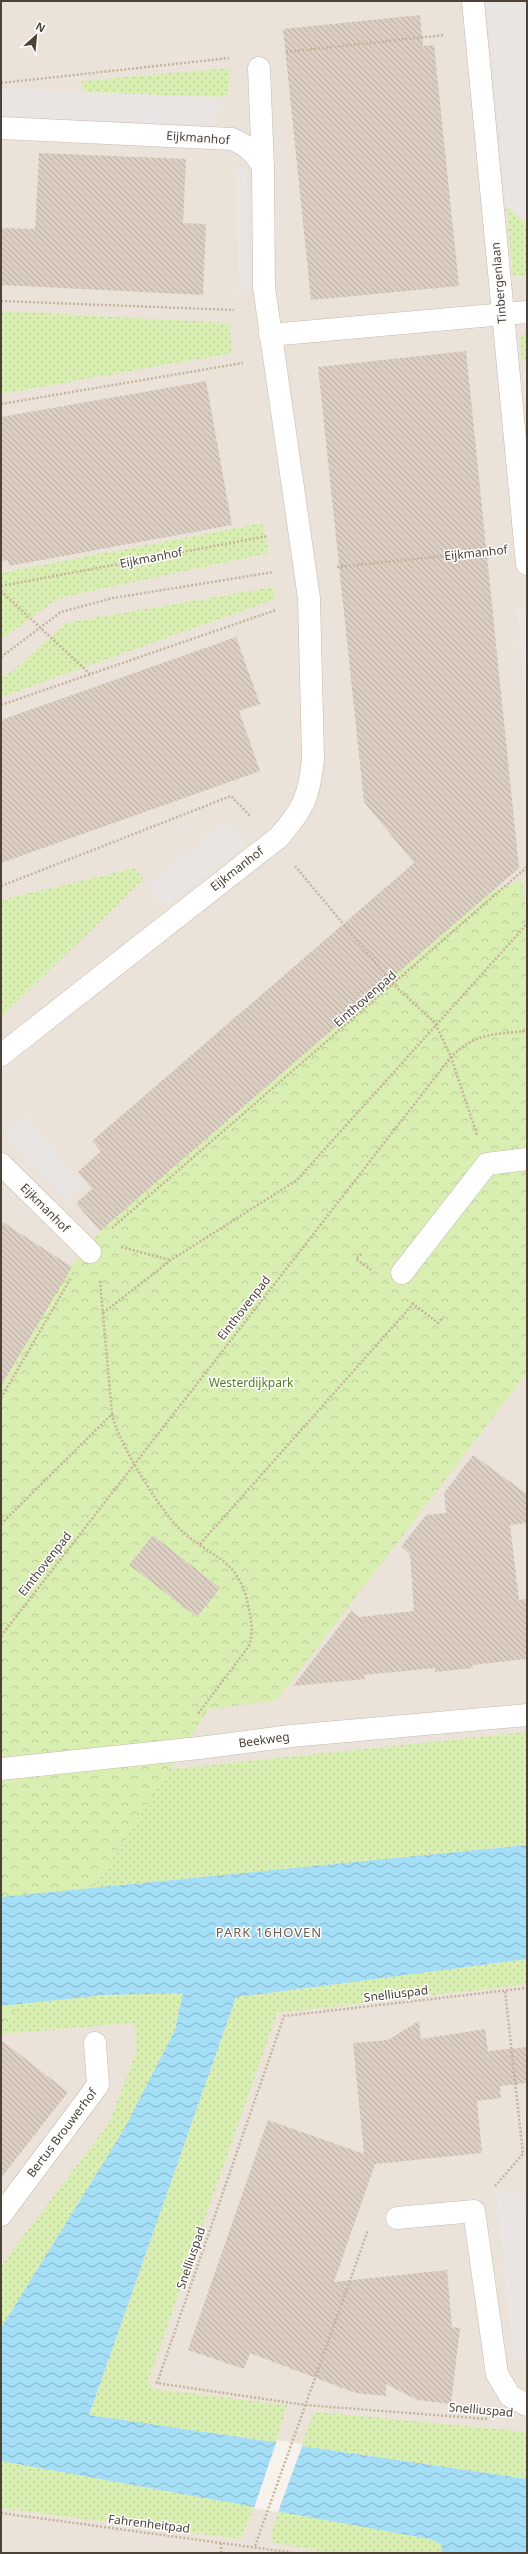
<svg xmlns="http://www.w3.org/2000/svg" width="528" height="2554" viewBox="0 0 528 2554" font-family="'Noto Sans',sans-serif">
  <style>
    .residential { fill: #ebe3d9 }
    .grass { fill: url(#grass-dots) }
    .park { fill: url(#park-crowns) }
    .parking { fill: #e8e5e3 }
    .water { fill: url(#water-waves) }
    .pier { fill: #f7f2eb }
    .building { fill: url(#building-back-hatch) }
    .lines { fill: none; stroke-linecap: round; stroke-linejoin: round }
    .minor-casing { stroke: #c3b9ad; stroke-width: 23 }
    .path { stroke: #c6b39c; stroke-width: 2.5; stroke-dasharray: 2 2; stroke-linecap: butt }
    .minor { stroke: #fff; stroke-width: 22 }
    .labels { text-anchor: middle; stroke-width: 3; stroke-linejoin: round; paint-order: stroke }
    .street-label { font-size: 12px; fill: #4c4238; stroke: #fff }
    .park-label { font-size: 12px; fill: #517f23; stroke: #fff }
    .neighbourhood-label { font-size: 13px; letter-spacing: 1px; fill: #705e4e; stroke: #fff }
  </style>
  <defs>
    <pattern id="grass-dots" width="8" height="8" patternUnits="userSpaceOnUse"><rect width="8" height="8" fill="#d9eeb1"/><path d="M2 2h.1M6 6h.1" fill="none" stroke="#bccd99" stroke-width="1.8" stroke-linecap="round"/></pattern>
    <pattern id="park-crowns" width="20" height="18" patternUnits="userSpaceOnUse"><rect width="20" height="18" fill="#d9eeb1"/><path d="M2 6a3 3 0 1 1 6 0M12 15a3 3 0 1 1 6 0" fill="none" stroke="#bccd99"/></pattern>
    <pattern id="water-waves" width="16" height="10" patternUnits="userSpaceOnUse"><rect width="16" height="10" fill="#a4dff7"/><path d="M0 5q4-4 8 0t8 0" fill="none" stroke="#88b6c9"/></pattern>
    <pattern id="building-back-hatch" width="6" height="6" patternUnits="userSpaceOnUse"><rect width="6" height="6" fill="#dccfc2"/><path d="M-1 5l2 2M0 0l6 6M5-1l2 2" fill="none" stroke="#b5aa9f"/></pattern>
  </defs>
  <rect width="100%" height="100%" fill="#f7f2eb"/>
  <rect class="residential" x="1" y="1" width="526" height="2552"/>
  <g class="grass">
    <path d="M 230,68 L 228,95 L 217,97 L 83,92 L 82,81 Z"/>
    <path d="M 506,206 L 527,224 L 527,275 L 513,276 Z"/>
    <path d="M 1,311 L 229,323 L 232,353 L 1,394 Z"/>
    <path d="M 527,331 L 527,363 L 522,359 L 520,339 Z"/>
    <path d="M 262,523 L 269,553 L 59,598 L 1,639 L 1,573 Z"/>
    <path d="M 273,587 L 275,599 L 1,697 L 1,676 L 13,671 L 66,623 Z"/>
    <path d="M 135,868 L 143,880 L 1,1017 L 1,900 Z"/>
    <path d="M 527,1732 L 527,1845 L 1,1897 L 1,1787 Z"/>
    <path d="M 527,1959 L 527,1984 L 277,2013 L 148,2381 L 154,2389 L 287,2405 L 276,2442 L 89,2416 L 236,1997 Z"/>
    <path d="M 183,1992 L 175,2030 L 123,2131 L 1,2328 L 1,2266 L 109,2123 L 137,2050 L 134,2023 L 1,2034 L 1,2006 L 104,1995 Z"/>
    <path d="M 318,2412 L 527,2432 L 527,2479 L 301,2446 L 312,2417 Z"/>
    <path d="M 1,2461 L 254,2506 L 241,2539 L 1,2508 Z"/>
    <path d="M 279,2510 L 430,2539 L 441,2544 L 442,2553 L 331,2553 L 271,2542 L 271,2535 Z"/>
  </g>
  <path class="park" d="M 522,880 L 527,922 L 527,1373 L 277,1700 L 208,1710 L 1,2033 L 1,1387 L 72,1265 L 100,1231 L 494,890 Z"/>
  <g class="parking">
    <path d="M 486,1 L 527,1 L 527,224 L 506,206 Z"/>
    <path d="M 2,89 L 217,97 L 216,125 L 1,117 Z"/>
    <path d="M 235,169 L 247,169 L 249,290 L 238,290 Z"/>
    <path d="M 522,359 L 527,363 L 527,404 L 524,380 Z"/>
    <path d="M 516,608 L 525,608 L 527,622 L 527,719 Z"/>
    <path d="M 229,820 L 247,844 L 166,907 L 148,884 Z"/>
    <path d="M 23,1115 L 85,1185 L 66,1202 L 4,1132 Z"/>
    <path d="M 523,2190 L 527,2224 L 527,2359 L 513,2360 L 496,2193 Z"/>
  </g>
  <path class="water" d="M 527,1845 L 527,1959 L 236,1997 L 89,2415 L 527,2479 L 527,2553 L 442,2553 L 441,2544 L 430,2539 L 1,2461 L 1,2328 L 123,2131 L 175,2030 L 183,1993 L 104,1995 L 1,2006 L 1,1897 Z"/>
  <path class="pier" d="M 277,2440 L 303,2444 L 278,2512 L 254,2508 Z"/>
  <g class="building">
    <path d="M 420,15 L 423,46 L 434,45 L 459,286 L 311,300 L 283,29 Z"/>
    <path d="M 39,153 L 186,159 L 183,223 L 206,224 L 203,295 L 1,285 L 1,228 L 35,229 Z"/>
    <path d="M 466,351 L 519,868 L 100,1231 L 76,1203 L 92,1189 L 78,1172 L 101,1151 L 92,1141 L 414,863 L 364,802 L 318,367 Z"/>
    <path d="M 206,381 L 232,525 L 9,566 L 8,560 L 1,561 L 1,417 Z"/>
    <path d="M 236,637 L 260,704 L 239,711 L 260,771 L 1,863 L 1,720 Z"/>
    <path d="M 1,1221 L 72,1267 L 1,1386 Z"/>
    <path d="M 473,1455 L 527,1494 L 527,1523 L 510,1525 L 519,1600 L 527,1599 L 527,1659 L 472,1665 L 473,1668 L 435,1672 L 435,1668 L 364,1675 L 365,1679 L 293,1686 L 351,1611 L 359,1617 L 414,1611 L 410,1554 L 401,1547 L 426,1515 L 446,1513 L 444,1493 Z"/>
    <path d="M 153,1535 L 220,1588 L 197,1617 L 129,1565 Z"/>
    <path d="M 419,2021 L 421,2039 L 485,2029 L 488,2051 L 527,2047 L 527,2083 L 500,2086 L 501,2098 L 477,2101 L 482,2153 L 375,2164 L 334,2282 L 447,2270 L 452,2327 L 460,2328 L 451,2404 L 417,2400 L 386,2384 L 386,2396 L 356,2393 L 250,2353 L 244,2369 L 188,2350 L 268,2120 L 364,2154 L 353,2043 L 388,2040 Z"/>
    <path d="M 1,2040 L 68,2092 L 1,2178 Z"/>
  </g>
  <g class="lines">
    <g class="minor-casing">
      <g id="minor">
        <path d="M 473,1 L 527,564"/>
        <path d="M 259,68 L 263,167"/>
        <path d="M 1,128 L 232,139 C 248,146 255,152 263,167 L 264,287 L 309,598 L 313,759 C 309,797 304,808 279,837 L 1,1055"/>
        <path d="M 270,335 L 527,312"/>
        <path d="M 1,1164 L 90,1252"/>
        <path d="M 402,1273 L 487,1164 L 527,1159"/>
        <path d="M 1,1769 L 199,1748 L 291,1736 L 527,1715"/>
        <path d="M 1,2215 L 98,2085 L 95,2043"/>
        <path d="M 397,2218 L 474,2211 L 497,2374 L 510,2396 L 527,2405"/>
      </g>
    </g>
    <g class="path">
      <path d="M 286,52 L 444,35"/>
      <path d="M 1,83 L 229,58"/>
      <path d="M 1,301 L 234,310"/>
      <path d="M 1,404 L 243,363"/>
      <path d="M 337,567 L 493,551"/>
      <path d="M 1,586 L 268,536"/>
      <path d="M 1,591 L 91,675"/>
      <path d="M 1,657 L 61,612 L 113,598 L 274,572"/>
      <path d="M 1,705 L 276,610"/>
      <path d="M 295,866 L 394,985 L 435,1023 L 451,1057 L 477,1135"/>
      <path d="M 1,886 L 231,796 L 251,817"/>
      <path d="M 112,1228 L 527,867"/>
      <path d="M 121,1247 L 170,1260"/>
      <path d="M 361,1254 L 356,1259 L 371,1270"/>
      <path d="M 412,1303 L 438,1323 L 443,1317"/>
      <path d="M 103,1313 L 171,1260 L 297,1180 L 527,924"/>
      <path d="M 1,1398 L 71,1278"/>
      <path d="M 112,1414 C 117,1440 156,1503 175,1524 C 207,1559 240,1554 249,1610 C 252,1623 253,1633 249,1646 L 197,1715"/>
      <path d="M 1,1524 L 112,1414 L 100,1281"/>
      <path d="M 200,1544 L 413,1304"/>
      <path d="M 1,1636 L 451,1057 C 474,1033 496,1034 527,1031"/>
      <path d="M 495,2186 L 523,2154 L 505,1991"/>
      <path d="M 487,2419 L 305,2405 L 157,2383 L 284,2016 L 527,1988"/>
      <path d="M 1,2513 L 295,2553"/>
      <path d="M 255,2546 L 368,2230"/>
      <path d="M 221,2553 L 221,2542"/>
    </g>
    <use href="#minor" class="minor"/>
  </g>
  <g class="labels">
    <g class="street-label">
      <text transform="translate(198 138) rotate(4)" y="4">Eijkmanhof</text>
      <text transform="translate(499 283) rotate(-95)" y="4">Tinbergenlaan</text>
      <text transform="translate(476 553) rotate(-6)" y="4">Eijkmanhof</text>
      <text transform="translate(151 558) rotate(-11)" y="4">Eijkmanhof</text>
      <text transform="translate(237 869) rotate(-38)" y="4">Eijkmanhof</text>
      <text transform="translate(365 999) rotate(-41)" y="4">Einthovenpad</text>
      <text transform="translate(45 1208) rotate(45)" y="4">Eijkmanhof</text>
      <text transform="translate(244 1308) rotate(-52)" y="4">Einthovenpad</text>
      <text transform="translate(45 1564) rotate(-52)" y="4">Einthovenpad</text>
      <text transform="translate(264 1740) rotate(-8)" y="4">Beekweg</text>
      <text transform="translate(396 1994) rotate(-7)" y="4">Snelliuspad</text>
      <text transform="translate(62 2133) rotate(-53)" y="4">Bertus Brouwerhof</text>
      <text transform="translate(191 2258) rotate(-71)" y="4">Snelliuspad</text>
      <text transform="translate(481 2410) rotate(5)" y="4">Snelliuspad</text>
      <text transform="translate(149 2524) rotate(7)" y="4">Fahrenheitpad</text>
    </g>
    <g class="park-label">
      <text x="251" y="1387">Westerdijkpark</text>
    </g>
    <g class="neighbourhood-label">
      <text x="269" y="1937">PARK 16HOVEN</text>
    </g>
  </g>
  <rect width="528" height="2554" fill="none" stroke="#4c4238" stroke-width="4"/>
  <g transform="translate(36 36) rotate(27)" stroke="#ffffff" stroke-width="3" paint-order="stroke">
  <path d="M0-3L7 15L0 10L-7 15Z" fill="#4c4238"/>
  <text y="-6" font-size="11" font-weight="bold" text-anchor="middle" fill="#4c4238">N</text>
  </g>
</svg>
